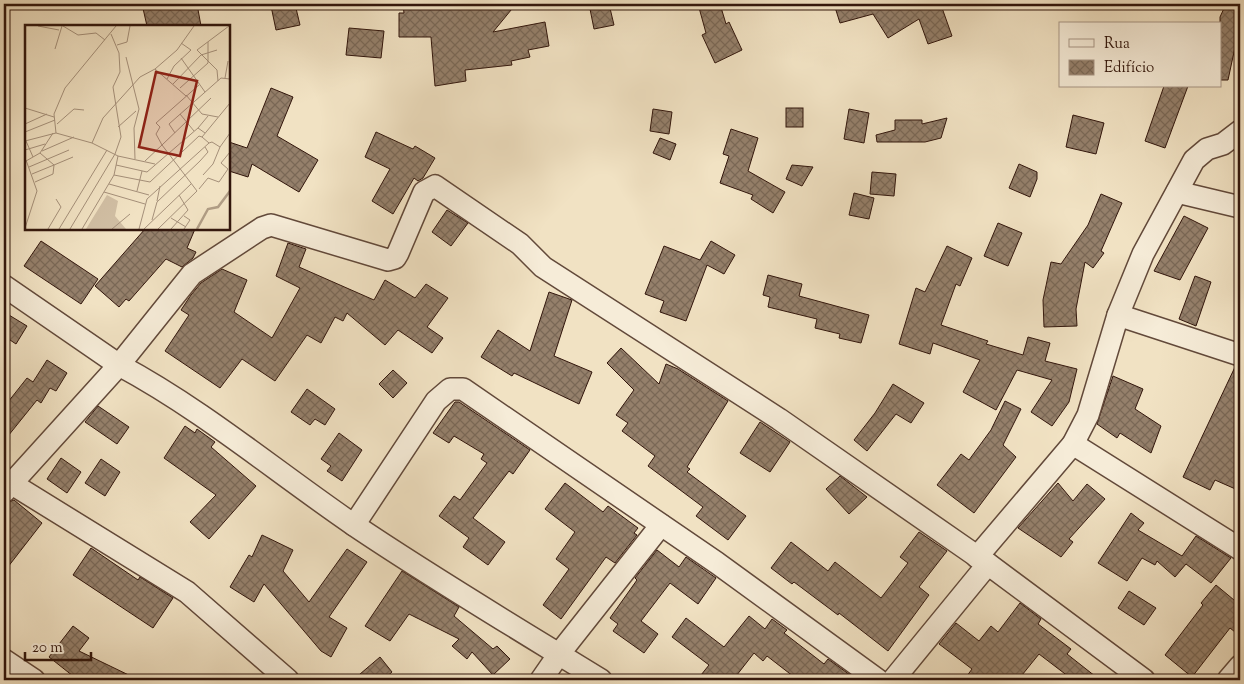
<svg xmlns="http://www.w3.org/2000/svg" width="1244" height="684" font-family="'Sorts Mill Goudy',serif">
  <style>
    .building { fill: url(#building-cross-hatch); stroke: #32160c }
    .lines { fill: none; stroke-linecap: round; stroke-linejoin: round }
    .street-casing { stroke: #62493a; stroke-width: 24 }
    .street { stroke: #f6ecd8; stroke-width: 21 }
    .inset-river { fill: none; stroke: #b09d85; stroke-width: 2.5 }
    .inset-road { fill: none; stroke: #a5907a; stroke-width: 1 }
    .view { fill: #8f2418; fill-opacity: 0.15; stroke: #8f2418; stroke-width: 2.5 }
    .inset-edge { fill: none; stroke: #32160c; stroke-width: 2.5 }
  </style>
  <defs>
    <pattern id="building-cross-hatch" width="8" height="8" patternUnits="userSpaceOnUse" patternTransform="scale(1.25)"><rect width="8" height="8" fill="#95806b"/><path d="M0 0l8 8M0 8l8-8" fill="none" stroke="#7a6856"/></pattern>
  </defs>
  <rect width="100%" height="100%" fill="#f1e2c3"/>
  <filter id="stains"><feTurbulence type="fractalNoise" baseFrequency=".004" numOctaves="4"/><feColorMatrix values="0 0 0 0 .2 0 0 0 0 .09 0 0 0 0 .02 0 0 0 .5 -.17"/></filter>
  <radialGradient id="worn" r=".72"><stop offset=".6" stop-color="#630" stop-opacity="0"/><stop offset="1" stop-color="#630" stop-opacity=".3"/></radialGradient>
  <g class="building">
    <polygon points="142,4 197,4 201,26 147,26"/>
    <polygon points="281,4 295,4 300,25 276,30 271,6"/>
    <polygon points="403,4 516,4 493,32 545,22 549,46 528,50 530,57 511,61 512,65 465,70 466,81 435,86 431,37 399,37 399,13 404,13"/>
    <polygon points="589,4 609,4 614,25 594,29"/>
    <polygon points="698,4 720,4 726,24 729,22 742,50 715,63 702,35 706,33"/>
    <polygon points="834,4 944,4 941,5 952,36 928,44 919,19 888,38 873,14 840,23"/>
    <polygon points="1226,4 1240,4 1240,24 1228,80 1220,80 1220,17"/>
    <polygon points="349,28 384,31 381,58 346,55"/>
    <polygon points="1164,86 1188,86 1165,148 1145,141"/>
    <polygon points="271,88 293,97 277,136 318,160 299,192 252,164 248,177 229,171 229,142 247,148"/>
    <rect x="786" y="108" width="17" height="19"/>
    <polygon points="653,109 672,112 669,134 650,131"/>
    <polygon points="849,109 869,113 864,143 844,139"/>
    <polygon points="1073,115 1104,123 1096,154 1066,147"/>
    <polygon points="947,118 941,138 925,142 877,142 876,135 895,130 895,120 922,120 922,124"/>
    <polygon points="731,129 758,138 748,171 785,192 773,213 751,199 753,195 720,183 729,156 723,154"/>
    <polygon points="376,132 413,149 415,146 435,158 423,178 418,181 414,178 393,214 372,201 390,169 365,157"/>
    <polygon points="660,138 676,144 670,160 653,153"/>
    <polygon points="1019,164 1037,172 1037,179 1030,197 1009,188"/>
    <polygon points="792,165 813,167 802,186 786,179"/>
    <polygon points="872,172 896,174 894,196 870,194"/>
    <polygon points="854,193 874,198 869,219 849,215"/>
    <polygon points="1101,194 1122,203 1101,251 1104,253 1093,268 1085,262 1076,309 1077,326 1044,327 1043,300 1051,262 1061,264 1088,225"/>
    <polygon points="447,210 468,223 451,246 432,232"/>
    <polygon points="1184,216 1208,228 1180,280 1154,271"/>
    <polygon points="998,223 1022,233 1008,266 984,256"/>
    <polygon points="145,229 195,229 187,248 196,252 193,258 182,267 166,259 129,301 126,299 119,307 95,286"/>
    <polygon points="41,241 98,279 81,304 24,266"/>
    <polygon points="711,241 735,255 724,274 707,265 686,321 660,312 664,301 645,294 664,246 700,260"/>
    <polygon points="288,243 306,249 299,267 374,300 385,280 415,298 426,284 448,298 427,327 443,338 432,353 398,330 385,345 347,313 343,321 335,317 321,343 307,335 275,381 242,359 220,388 165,351 189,315 181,310 191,295 201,283 222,269 247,280 234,312 272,338 300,288 276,276"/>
    <polygon points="947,246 972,258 960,286 956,284 941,325 988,341 986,344 1023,355 1028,337 1050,343 1045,361 1077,369 1069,402 1052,426 1031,412 1052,380 1017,370 996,410 963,392 980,360 933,343 930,354 899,344 916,288 925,292"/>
    <polygon points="768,275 802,284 799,296 869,315 861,343 839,338 840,334 815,328 817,319 768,307 770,297 763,295"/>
    <polygon points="1195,276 1211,282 1196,326 1179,319"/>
    <polygon points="549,292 572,300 554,356 592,372 579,404 514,373 512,376 481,357 498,330 530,351"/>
    <polygon points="4,312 27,326 16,344 4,336"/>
    <polygon points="621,348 659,384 666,364 678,369 728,401 687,467 690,469 687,472 746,516 728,540 696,516 703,507 648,466 655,456 622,431 628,423 616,415 634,390 607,363"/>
    <polygon points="47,360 67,373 56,391 50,388 41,403 37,400 4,441 4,407 27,378 33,382"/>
    <polygon points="1235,367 1240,367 1240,491 1215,480 1210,490 1183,477"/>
    <polygon points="393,370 407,383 393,398 379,384"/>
    <polygon points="1113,376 1143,389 1135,409 1161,426 1151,453 1120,433 1117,438 1097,424"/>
    <polygon points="893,384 924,403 911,423 896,414 867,451 854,440 875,413"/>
    <polygon points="307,389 335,409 325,425 315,419 310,425 291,412"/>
    <polygon points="1005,401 1021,409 1003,445 1016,457 974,513 937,485 961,454 969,460 991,430"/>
    <polygon points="455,402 459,402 530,450 513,474 509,471 473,518 505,542 488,565 463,547 469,538 439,516 454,496 460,500 487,463 481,459 484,454 454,436 449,443 433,433"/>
    <polygon points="98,406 129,427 117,444 85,422"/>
    <polygon points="760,422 790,442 770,472 740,453"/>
    <polygon points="185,426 195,433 197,429 215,442 211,447 256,486 209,539 190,522 216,495 164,458"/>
    <polygon points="339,433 362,450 342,481 327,471 331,466 321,459"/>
    <polygon points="61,458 81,472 67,493 47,479"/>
    <polygon points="101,459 120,472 105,496 85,483"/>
    <polygon points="840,476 867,497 849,514 826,489"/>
    <polygon points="565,483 603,512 608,506 638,528 634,533 637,535 615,563 606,557 561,619 543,605 569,569 556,559 575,532 545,509"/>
    <polygon points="1058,483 1073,501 1087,484 1105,499 1069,539 1073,542 1061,557 1018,528"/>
    <polygon points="14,500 42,523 4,572 4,504"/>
    <polygon points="1131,513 1144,523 1138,530 1182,556 1196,536 1231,558 1211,583 1186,564 1175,577 1157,561 1155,565 1142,558 1127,581 1098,563"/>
    <polygon points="919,532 947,551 919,587 929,595 888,651 839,613 838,615 794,582 792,584 771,568 791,542 828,571 835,562 881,598 908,563 900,557"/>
    <polygon points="262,535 293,550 283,571 309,602 347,549 367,562 329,617 347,628 331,657 321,651 264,584 254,602 230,587 249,555 252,557"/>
    <polygon points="91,548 138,580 140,577 173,598 153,628 73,575"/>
    <polygon points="657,550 679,567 686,557 716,578 698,604 670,583 641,621 658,634 644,653 613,631 618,624 610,618 637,580 635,578"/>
    <polygon points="402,571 459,607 454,616 493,649 497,646 510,659 493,675 472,652 467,659 452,646 459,639 409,614 390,641 365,626"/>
    <polygon points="1216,585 1240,605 1240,636 1230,628 1192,677 1165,655 1203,605 1201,603"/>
    <polygon points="1129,591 1156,608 1144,625 1118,608"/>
    <polygon points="1020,603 1041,619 1038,624 1071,649 1067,654 1100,680 1073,680 1039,654 1018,680 964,680 972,669 939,644 956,623 979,641 991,626 998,632"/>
    <polygon points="749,616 765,629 772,619 787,630 784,633 824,664 828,659 857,680 798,680 767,656 763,661 754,653 733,680 697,680 709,665 672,637 686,618 724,647"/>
    <polygon points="73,626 89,638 79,651 139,680 78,680 49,657"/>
    <polygon points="380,657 392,672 383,680 353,680"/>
  </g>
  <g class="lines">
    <g class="street-casing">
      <g id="street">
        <polyline points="1177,192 1240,207"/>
        <polyline points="4,286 119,365 192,274 262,228 271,225 388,260 395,258 398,253 424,192 435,186 520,244 543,267 779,419 988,564 1144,680"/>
        <polyline points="1118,315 1240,355"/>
        <polyline points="1073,444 1240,549"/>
        <polyline points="4,479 187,592 288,680"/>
        <path d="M4 492 119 365C203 410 275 471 354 525 434 579 518 629 601 680"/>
        <polyline points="354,525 436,401 450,389 463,389 717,563 878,680"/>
        <polyline points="977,557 1073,444 1088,415 1118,315 1143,254 1194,160 1207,149 1223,144 1240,131"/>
        <polyline points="4,660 34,680"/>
        <polyline points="541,680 559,654 661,525"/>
        <polyline points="893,680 988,564"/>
        <polyline points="1228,680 1240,666"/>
      </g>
    </g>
    <use href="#street" class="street"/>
  </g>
  <g transform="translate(25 25)">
    <rect width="205" height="205" fill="#f1e2c3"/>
    <path d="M82 170 93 176 90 191 101 204H61Z" fill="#d1bfa4"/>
    <path class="inset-river" d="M172 204 183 184 193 182 205 166"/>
    <path class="inset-road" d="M13 1 34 5M38 1 53 10 71 8 80 15M92 20 102 17 105 1M30 24 37 1M101 32 114 84 109 103 110 134M156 33 180 67M130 44 161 71M200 53 203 36M142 54 149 41 166 25 156 18M193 56 192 45 172 25 204 1M148 59 176 30 192 25M155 63 183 38V17M161 70 177 89 193 92M0 83 29 92M155 89 169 106M0 99 22 89M32 99 49 84 59 85M93 102 111 86M173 103 183 91M0 107 30 95M31 108 29 89 40 63 91 1M150 108 144 99 196 53 205 54M0 116 31 108 67 118 93 131 130 139M1 116 8 132M67 118 78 93 115 52 130 44 152 25 169 1M184 118 187 117 195 122 205 108M0 125 20 119M17 126 49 112M1 136 15 128 28 108M120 136 137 120 131 109 135 102 131 98 174 60M91 140 122 147 173 103 180 108M4 142 44 125M7 149 29 140 15 128M89 150 125 157 174 111 177 112 205 78M178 150 188 139 195 122M10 157 28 149 29 140 48 132M84 159 124 170M174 164 183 153 194 157 203 144 196 138 205 127M112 166 117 146M79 167 120 179M132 176 135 161M146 193 161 202M127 195 132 177 175 136 183 127 180 122M0 203 12 166 1 135M23 204 36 182 31 174M34 204 82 125M45 204 90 129 96 112 88 62 95 47 94 28 86 9M57 204 89 150 93 131M87 204 105 189M114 204 122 174 184 118 177 112M119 204 166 159M133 204 172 166 137 120 186 73M146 204 163 185 154 170M159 204 165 195 159 191"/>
    <path class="view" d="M131 47 172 56 155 131 114 122Z"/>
    <rect width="205" height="205" class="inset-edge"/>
  </g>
  <rect width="1244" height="684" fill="none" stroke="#f1e2c3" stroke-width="20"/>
  <rect x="5" y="5" width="1234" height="674" fill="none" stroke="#32160c" stroke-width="2.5"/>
  <rect x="10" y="10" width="1224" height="664" fill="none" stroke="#32160c"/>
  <rect x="1059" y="22" width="162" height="65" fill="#f6ecd8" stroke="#a89686"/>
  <rect x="1069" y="39" width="25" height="8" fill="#f6ecd8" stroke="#a89686"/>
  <text x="1104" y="48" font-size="15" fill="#32160c">Rua</text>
  <rect x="1069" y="60" width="25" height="15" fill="url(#building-cross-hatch)" stroke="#a89686"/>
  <text x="1104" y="72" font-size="15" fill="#32160c">Edifício</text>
  <path d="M25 652v8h66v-8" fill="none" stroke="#32160c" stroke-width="2.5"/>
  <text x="32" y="652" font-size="15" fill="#32160c" stroke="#f6ecd8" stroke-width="4" paint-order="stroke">20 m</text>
  <rect width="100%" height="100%" filter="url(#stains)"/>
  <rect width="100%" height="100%" fill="url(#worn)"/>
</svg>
